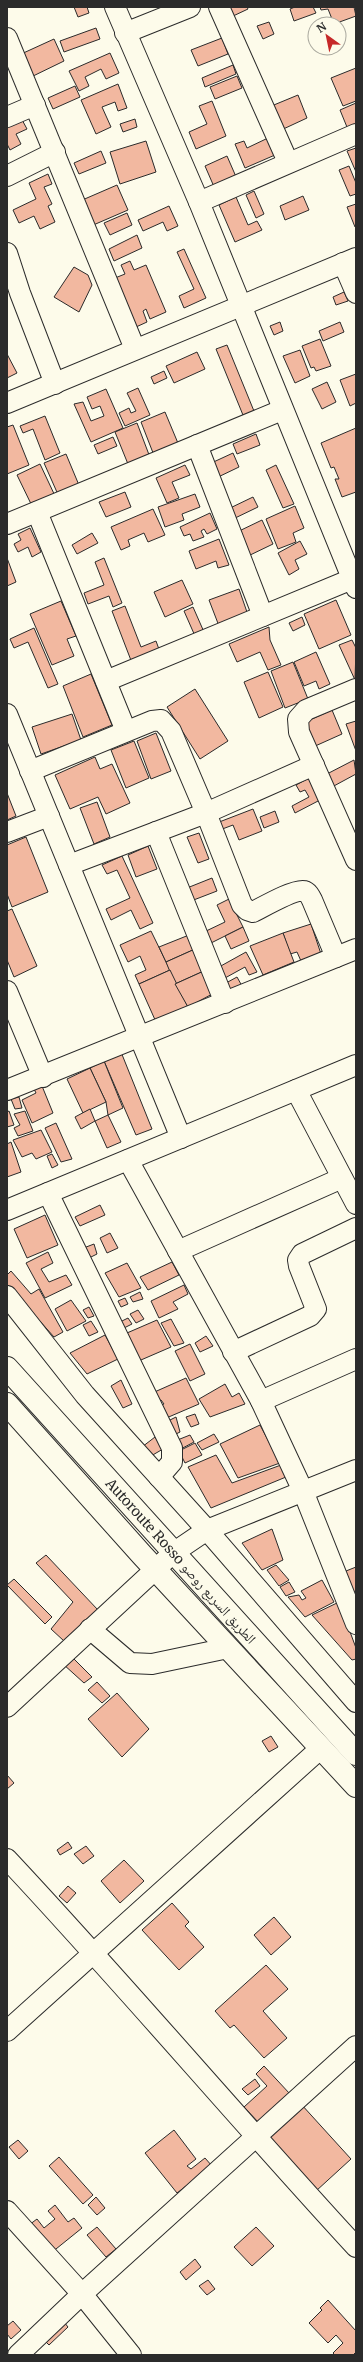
<svg xmlns="http://www.w3.org/2000/svg" width="363" height="2362" font-family="Merriweather,'Noto Naskh Arabic',serif">
  <style>
    .building { fill: #f2b8a0; stroke: #2b2b2b }
    .lines { fill: none; stroke-linecap: round; stroke-linejoin: round }
    .minor-casing { stroke: #2b2b2b; stroke-width: 22 }
    .highway-casing { stroke: #2b2b2b; stroke-width: 24 }
    .minor { stroke: #fdfbea; stroke-width: 20 }
    .highway { stroke: #fdfbea; stroke-width: 22 }
    .labels { text-anchor: middle; dominant-baseline: central; stroke-width: 3; stroke-linejoin: round; paint-order: stroke }
    .street-label { font-size: 14px; fill: #2b2b2b; stroke: #fdfbea }
  </style>
  <rect width="100%" height="100%" fill="#fdfbea"/>
  <g class="building">
    <polygon points="74,7 87,7 89,13 78,17"/>
    <polygon points="232,7 247,7 248,9 231,17 228,9"/>
    <polygon points="295,7 313,7 316,13 294,21 290,9"/>
    <polygon points="320,7 354,7 356,16 334,24 328,9 321,10"/>
    <polygon points="269,22 274,34 263,39 257,26"/>
    <polygon points="96,28 100,39 64,52 60,41"/>
    <polygon points="222,38 228,54 198,66 191,50"/>
    <polygon points="54,39 64,61 29,78 19,55"/>
    <polygon points="110,53 119,73 106,79 101,69 85,77 89,86 79,91 69,71"/>
    <polygon points="233,65 236,74 205,87 202,78"/>
    <polygon points="356,68 356,101 343,106 331,78"/>
    <polygon points="237,76 242,88 215,99 210,87"/>
    <polygon points="118,84 127,108 118,111 115,102 102,107 111,127 96,134 81,100"/>
    <polygon points="75,86 80,97 53,109 48,98"/>
    <polygon points="298,95 307,118 279,131 269,107"/>
    <polygon points="212,101 226,136 196,149 189,132 207,124 199,106"/>
    <polygon points="356,103 356,130 349,132 340,110"/>
    <polygon points="20,116 27,129 16,134 21,144 10,150 7,144 7,123"/>
    <polygon points="135,119 137,127 123,132 120,124"/>
    <polygon points="268,138 275,155 245,168 235,144 244,141 247,148"/>
    <polygon points="146,141 156,172 120,184 110,152"/>
    <polygon points="356,148 356,172 347,151"/>
    <polygon points="101,151 106,163 79,174 74,163"/>
    <polygon points="227,156 237,179 215,189 205,166"/>
    <polygon points="349,166 356,183 356,194 350,196 339,170"/>
    <polygon points="48,174 52,184 44,187 52,204 48,206 55,222 40,229 34,216 19,223 13,210 36,199 29,183"/>
    <polygon points="117,185 128,210 91,226 80,201"/>
    <polygon points="254,191 264,214 256,218 246,195"/>
    <polygon points="303,196 309,210 285,220 280,206"/>
    <polygon points="236,197 248,225 257,221 262,230 235,242 219,205"/>
    <polygon points="356,204 356,226 355,227 347,207"/>
    <polygon points="169,206 178,226 167,231 163,222 143,231 138,220"/>
    <polygon points="127,213 132,225 110,235 104,223"/>
    <polygon points="137,235 142,248 114,261 109,249"/>
    <polygon points="184,249 206,298 184,308 179,296 194,289 177,252"/>
    <polygon points="130,261 134,270 146,265 166,312 150,319 146,309 143,311 147,322 136,327 115,278 125,274 121,265"/>
    <polygon points="74,267 88,275 92,285 79,312 54,297"/>
    <polygon points="344,292 348,301 336,305 333,297"/>
    <polygon points="280,322 283,331 274,335 270,326"/>
    <polygon points="340,322 344,332 323,341 319,331"/>
    <polygon points="320,339 331,366 316,371 314,367 311,368 302,346"/>
    <polygon points="227,345 256,416 245,420 216,349"/>
    <polygon points="300,350 310,376 295,383 283,356"/>
    <polygon points="197,352 205,369 174,383 166,366"/>
    <polygon points="7,354 17,373 7,378"/>
    <polygon points="164,371 167,378 154,384 151,377"/>
    <polygon points="356,374 356,403 350,406 340,380"/>
    <polygon points="327,382 336,402 322,409 312,389"/>
    <polygon points="138,388 150,415 125,426 119,413 129,408 131,413 136,411 127,393"/>
    <polygon points="106,389 123,428 91,442 74,404 83,402 91,421 104,416 100,406 92,409 87,397"/>
    <polygon points="165,412 180,448 155,458 141,422"/>
    <polygon points="45,416 60,453 45,460 33,429 23,433 20,426"/>
    <polygon points="137,423 151,460 130,469 115,432"/>
    <polygon points="13,425 29,465 7,474 7,427"/>
    <polygon points="356,428 356,492 342,497 335,479 339,479 334,467 331,468 321,443"/>
    <polygon points="256,434 260,445 237,454 233,444"/>
    <polygon points="113,437 117,446 98,454 94,445"/>
    <polygon points="233,453 239,467 214,479 207,465"/>
    <polygon points="66,454 81,490 60,499 44,463"/>
    <polygon points="40,464 56,498 33,508 17,475"/>
    <polygon points="185,465 190,475 172,482 179,498 167,503 156,478"/>
    <polygon points="276,465 294,504 283,508 266,470"/>
    <polygon points="125,492 131,507 106,517 99,502"/>
    <polygon points="195,494 200,507 182,514 184,520 165,527 158,507"/>
    <polygon points="253,497 258,507 231,520 226,510"/>
    <polygon points="295,506 304,528 293,533 296,542 278,549 266,519"/>
    <polygon points="153,509 165,535 148,542 144,533 128,540 130,546 121,550 111,527"/>
    <polygon points="210,513 217,529 207,534 204,529 201,531 204,537 193,541 190,534 184,536 180,527"/>
    <polygon points="262,520 273,544 246,557 235,533"/>
    <polygon points="30,528 41,552 32,557 28,547 18,552 14,544 21,540 18,534"/>
    <polygon points="92,533 98,543 77,554 72,545"/>
    <polygon points="219,539 229,565 218,568 216,561 196,569 189,551"/>
    <polygon points="300,541 307,554 295,560 299,569 289,575 278,553"/>
    <polygon points="7,558 16,582 7,586"/>
    <polygon points="104,558 122,603 113,607 109,596 88,604 84,593 104,585 95,562"/>
    <polygon points="182,580 193,604 165,617 154,592"/>
    <polygon points="239,589 248,615 219,626 209,600"/>
    <polygon points="336,600 351,635 319,649 304,614"/>
    <polygon points="61,601 76,636 67,639 74,656 52,665 30,614"/>
    <polygon points="125,606 141,647 156,641 160,652 132,663 112,611"/>
    <polygon points="193,607 204,632 195,636 184,611"/>
    <polygon points="302,617 305,625 293,631 289,623"/>
    <polygon points="269,627 270,640 281,665 268,670 260,652 237,662 229,644"/>
    <polygon points="34,628 58,684 48,688 28,642 14,648 10,639"/>
    <polygon points="352,640 356,648 355,680 339,645"/>
    <polygon points="316,652 330,684 319,689 316,681 304,686 294,662"/>
    <polygon points="293,662 308,699 285,708 271,671"/>
    <polygon points="268,672 283,707 259,718 244,682"/>
    <polygon points="91,674 112,725 83,737 63,686"/>
    <polygon points="195,689 228,741 200,759 167,707"/>
    <polygon points="332,710 342,734 313,747 303,723"/>
    <polygon points="72,714 81,740 41,754 32,727"/>
    <polygon points="356,721 356,751 346,724"/>
    <polygon points="156,733 171,771 151,779 137,741"/>
    <polygon points="134,741 149,778 126,788 111,750"/>
    <polygon points="95,757 100,769 112,764 130,803 106,814 98,797 70,809 55,775"/>
    <polygon points="354,760 356,774 332,787 325,775"/>
    <polygon points="309,778 320,800 295,813 292,806 309,797 305,790 300,792 296,785"/>
    <polygon points="7,793 16,816 7,820"/>
    <polygon points="97,802 110,837 94,844 80,808"/>
    <polygon points="253,809 262,831 239,840 233,825 217,831 214,824"/>
    <polygon points="275,811 279,822 264,828 260,817"/>
    <polygon points="199,833 209,859 198,863 187,837"/>
    <polygon points="26,837 48,892 12,907 7,894 7,845"/>
    <polygon points="148,846 157,869 136,877 128,855"/>
    <polygon points="122,856 153,923 140,929 131,910 111,920 106,909 130,898 117,870 107,874 102,865"/>
    <polygon points="212,878 217,891 191,901 187,888"/>
    <polygon points="229,899 243,927 209,944 204,932 225,922 217,905"/>
    <polygon points="12,909 37,966 14,977 7,960 7,911"/>
    <polygon points="311,924 321,954 301,961 297,952 290,954 283,933"/>
    <polygon points="243,927 249,941 231,949 225,936"/>
    <polygon points="151,931 170,970 139,984 135,975 146,970 140,956 128,962 120,945"/>
    <polygon points="283,933 294,962 263,975 250,946"/>
    <polygon points="189,935 195,949 166,962 159,947"/>
    <polygon points="195,949 206,970 175,984 166,962"/>
    <polygon points="246,952 257,972 249,975 245,967 225,978 219,967"/>
    <polygon points="170,970 188,1007 156,1022 139,984"/>
    <polygon points="206,970 216,992 188,1007 175,984"/>
    <polygon points="237,977 242,986 230,992 226,983"/>
    <polygon points="121,1052 152,1129 136,1135 104,1061"/>
    <polygon points="104,1061 123,1108 108,1115 106,1102 90,1068"/>
    <polygon points="90,1068 106,1102 83,1113 67,1079"/>
    <polygon points="42,1086 53,1113 32,1123 22,1100 36,1093 34,1089"/>
    <polygon points="19,1097 22,1108 15,1109 11,1099"/>
    <polygon points="90,1109 95,1121 81,1129 75,1117"/>
    <polygon points="9,1111 14,1125 7,1127 7,1112"/>
    <polygon points="25,1111 33,1131 18,1136 14,1128 20,1125 14,1114"/>
    <polygon points="108,1115 121,1142 107,1148 95,1121"/>
    <polygon points="56,1123 72,1159 61,1162 45,1128"/>
    <polygon points="41,1130 52,1152 36,1159 32,1153 22,1157 13,1140"/>
    <polygon points="11,1142 21,1172 7,1177 7,1144"/>
    <polygon points="52,1154 58,1165 52,1168 47,1156"/>
    <polygon points="100,1205 105,1215 80,1226 75,1217"/>
    <polygon points="45,1215 58,1245 27,1258 14,1229"/>
    <polygon points="110,1233 118,1248 107,1253 100,1238"/>
    <polygon points="94,1244 97,1254 85,1260 81,1249"/>
    <polygon points="48,1252 53,1263 41,1269 49,1282 66,1275 72,1285 45,1298 26,1263"/>
    <polygon points="172,1262 179,1275 148,1290 140,1277"/>
    <polygon points="127,1263 141,1288 119,1297 105,1273"/>
    <polygon points="11,1271 31,1294 39,1289 63,1332 54,1337 7,1284 7,1275"/>
    <polygon points="184,1285 188,1294 173,1302 178,1309 159,1318 151,1301"/>
    <polygon points="140,1292 143,1299 133,1302 130,1297"/>
    <polygon points="125,1298 128,1304 121,1307 118,1301"/>
    <polygon points="71,1300 86,1321 67,1331 55,1309"/>
    <polygon points="89,1307 94,1316 88,1318 83,1310"/>
    <polygon points="138,1310 144,1319 136,1323 130,1314"/>
    <polygon points="128,1318 132,1324 122,1329 118,1323"/>
    <polygon points="171,1319 184,1343 174,1346 161,1323"/>
    <polygon points="157,1320 171,1347 134,1363 120,1336"/>
    <polygon points="91,1321 98,1332 89,1336 83,1325"/>
    <polygon points="105,1335 118,1359 87,1374 70,1353"/>
    <polygon points="206,1336 213,1346 200,1352 195,1343"/>
    <polygon points="190,1344 205,1374 190,1381 175,1351"/>
    <polygon points="186,1378 199,1404 164,1419 156,1407 164,1404 161,1400 154,1403 150,1394"/>
    <polygon points="121,1380 132,1404 123,1408 111,1386"/>
    <polygon points="225,1384 232,1397 239,1393 245,1404 210,1417 199,1399"/>
    <polygon points="195,1414 199,1424 191,1427 186,1417"/>
    <polygon points="176,1417 180,1432 172,1436 166,1422"/>
    <polygon points="260,1425 280,1463 238,1478 220,1444"/>
    <polygon points="214,1434 219,1442 202,1450 197,1443"/>
    <polygon points="190,1435 194,1442 179,1450 175,1441"/>
    <polygon points="155,1437 163,1449 151,1456 142,1447"/>
    <polygon points="195,1443 202,1455 185,1463 179,1451"/>
    <polygon points="216,1455 232,1483 281,1465 286,1477 211,1508 188,1467"/>
    <polygon points="272,1529 283,1560 262,1570 242,1543"/>
    <polygon points="46,1555 98,1610 64,1641 51,1629 73,1602 36,1563"/>
    <polygon points="276,1565 289,1580 279,1586 267,1570"/>
    <polygon points="356,1567 356,1600 341,1573"/>
    <polygon points="14,1579 52,1617 45,1624 7,1585"/>
    <polygon points="322,1580 334,1602 305,1617 288,1597 299,1595 302,1600 306,1598 301,1591"/>
    <polygon points="289,1582 295,1592 286,1596 280,1587"/>
    <polygon points="339,1602 356,1648 356,1659 352,1660 312,1615"/>
    <polygon points="72,1657 92,1677 84,1683 63,1664"/>
    <polygon points="97,1682 110,1696 102,1703 88,1690"/>
    <polygon points="117,1693 149,1729 122,1757 88,1719"/>
    <polygon points="271,1736 278,1747 269,1752 262,1741"/>
    <polygon points="7,1775 14,1783 7,1789"/>
    <polygon points="68,1842 72,1848 60,1855 57,1850"/>
    <polygon points="86,1846 94,1856 83,1864 74,1854"/>
    <polygon points="124,1860 144,1881 120,1903 101,1881"/>
    <polygon points="68,1886 76,1893 67,1903 59,1896"/>
    <polygon points="172,1903 189,1922 185,1926 204,1947 179,1970 142,1930"/>
    <polygon points="274,1917 291,1937 271,1955 254,1935"/>
    <polygon points="266,1965 288,1989 263,2011 287,2038 264,2058 234,2025 230,2028 215,2011"/>
    <polygon points="264,2066 290,2094 259,2123 244,2107 267,2086 256,2074"/>
    <polygon points="255,2079 260,2086 248,2095 242,2089"/>
    <polygon points="301,2104 351,2159 316,2191 266,2135"/>
    <polygon points="174,2130 196,2159 187,2166 191,2169 205,2158 212,2166 177,2193 145,2153"/>
    <polygon points="18,2140 28,2151 19,2159 9,2147"/>
    <polygon points="59,2157 93,2195 83,2204 49,2166"/>
    <polygon points="96,2197 105,2208 97,2215 88,2205"/>
    <polygon points="55,2205 68,2222 74,2218 82,2228 51,2253 29,2225 37,2219 44,2228 55,2219 48,2211"/>
    <polygon points="97,2227 116,2249 106,2257 87,2235"/>
    <polygon points="256,2227 274,2246 252,2266 234,2247"/>
    <polygon points="195,2259 201,2267 186,2280 180,2272"/>
    <polygon points="208,2280 215,2289 207,2295 199,2286"/>
    <polygon points="328,2300 356,2331 356,2352 353,2355 335,2355 333,2353 343,2343 336,2335 328,2343 309,2323 322,2310 320,2308"/>
    <polygon points="13,2321 21,2330 11,2339 7,2334 7,2326"/>
    <polygon points="64,2322 68,2327 49,2345 44,2340"/>
  </g>
  <g class="lines">
    <g class="minor-casing">
      <g id="minor">
        <polyline points="115,7 199,202 356,588"/>
        <polyline points="219,7 288,162"/>
        <polyline points="125,33 190,7"/>
        <polyline points="7,38 135,349"/>
        <polyline points="7,117 35,105"/>
        <polyline points="7,176 55,152"/>
        <polyline points="199,202 356,134"/>
        <polyline points="7,253 20,293 55,384"/>
        <polyline points="343,263 356,293"/>
        <polyline points="7,403 356,258"/>
        <polyline points="197,445 263,616"/>
        <polyline points="37,512 126,731"/>
        <polyline points="7,524 282,410"/>
        <polyline points="106,681 352,579"/>
        <polyline points="356,689 306,710 298,719 299,732 356,860"/>
        <polyline points="7,714 181,1138"/>
        <path d="M30 771 152 721 161 720 171 731 206 813 242 905 247 910 253 912C263 907 294 889 304 891 308 892 310 896 312 900L336 957"/>
        <polyline points="7,832 49,816"/>
        <polyline points="156,832 225,1003"/>
        <polyline points="69,865 206,813 314,765"/>
        <polyline points="7,991 43,1077"/>
        <polyline points="7,1090 356,949"/>
        <polyline points="296,1090 356,1204"/>
        <polyline points="128,1160 261,1401 303,1491 356,1624"/>
        <polyline points="48,1193 172,1448 172,1462 159,1477"/>
        <polyline points="7,1210 356,1065"/>
        <polyline points="178,1251 342,1178"/>
        <polyline points="7,1296 85,1395 207,1530 356,1702"/>
        <polyline points="233,1352 310,1316 316,1309 299,1266 298,1260 302,1254 356,1228"/>
        <polyline points="261,1401 356,1359"/>
        <polyline points="90,1629 130,1663 152,1664 228,1648"/>
        <polyline points="7,1707 173,1553 207,1530 356,1470"/>
        <path d="M7 1859C126 1986 238 2119 356 2247"/>
        <polyline points="7,2031 321,1748"/>
        <polyline points="7,2211 82,2294 131,2355"/>
        <polyline points="18,2355 82,2294 356,2046"/>
      </g>
    </g>
    <g class="highway-casing">
      <g id="highway">
        <polyline points="7,1368 356,1754"/>
        <polyline points="7,1404 142,1555 356,1786"/>
      </g>
    </g>
    <use href="#minor" class="minor"/>
    <use href="#highway" class="highway"/>
  </g>
  <g class="labels">
    <g class="street-label">
      <text transform="translate(181 1561) rotate(48)">Autoroute Rosso الطريق السريع روصو</text>
    </g>
  </g>
  <rect width="363" height="2362" fill="none" stroke="#2b2b2b" stroke-width="16"/>
  <g transform="translate(327 36) rotate(327)"><circle r="19" fill="#fdfbea" stroke="#a9a89e"/>
  <path d="M0-3L7 15L0 10L-7 15Z" fill="#c62828"/>
  <text y="-6" font-size="11" font-weight="bold" text-anchor="middle" fill="#2b2b2b">N</text>
  </g>
</svg>
